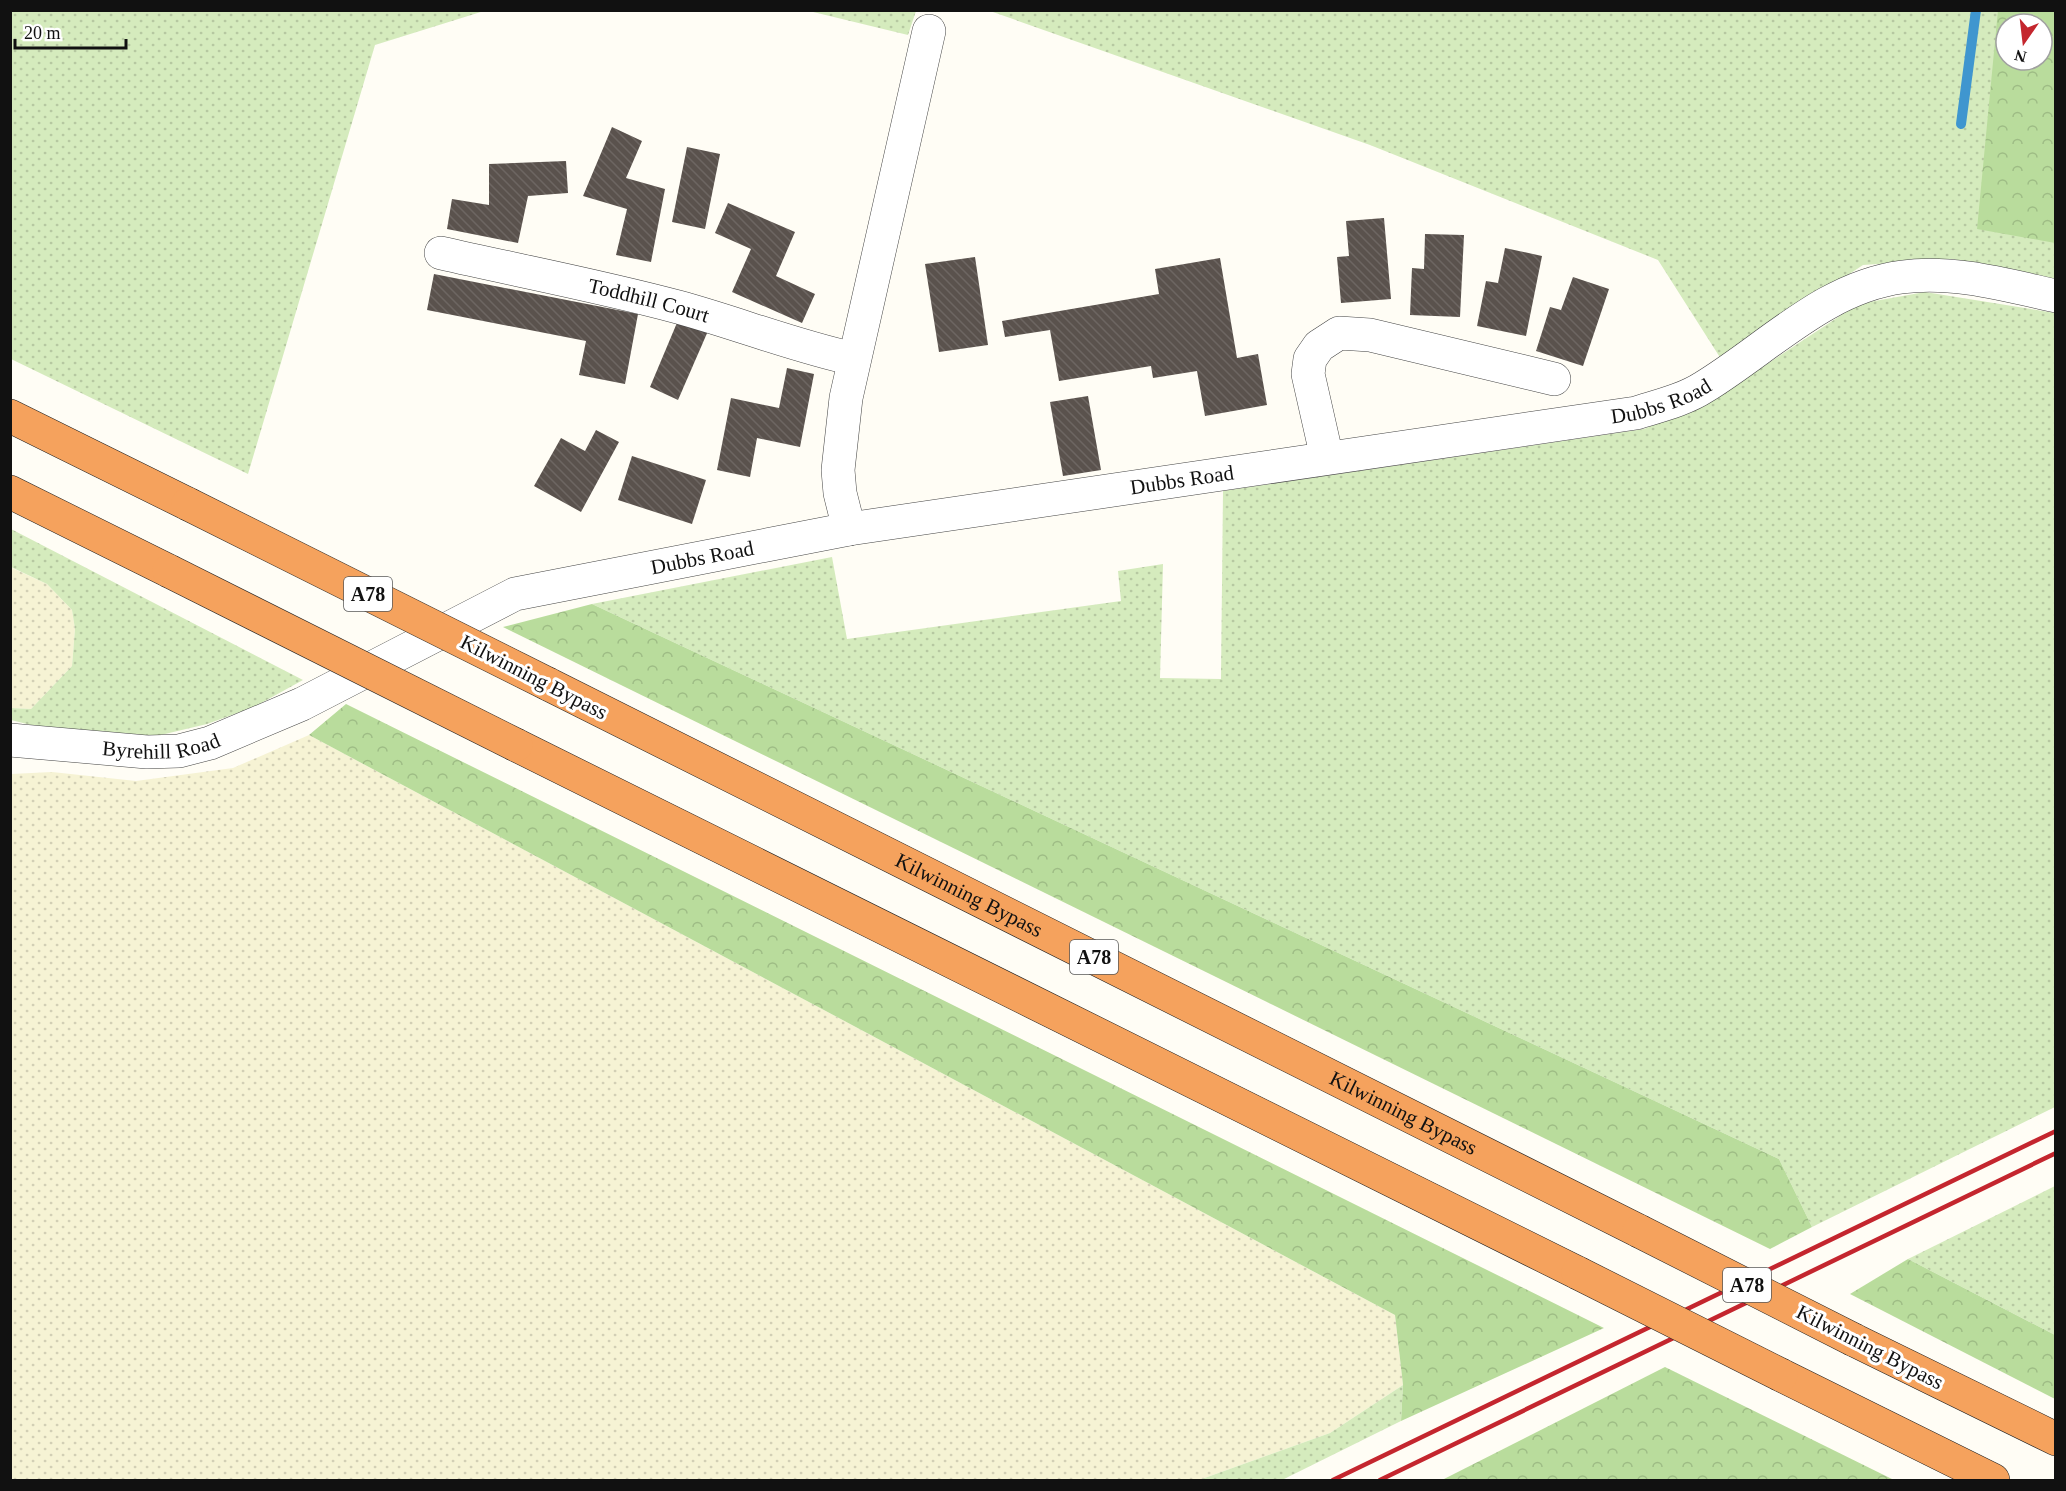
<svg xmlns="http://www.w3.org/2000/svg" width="2066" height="1491" font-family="Georgia,serif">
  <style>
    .farmland { fill: url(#farmland-dots) }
    .grass { fill: url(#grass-dots); fill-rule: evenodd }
    .forest { fill: url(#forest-crowns); fill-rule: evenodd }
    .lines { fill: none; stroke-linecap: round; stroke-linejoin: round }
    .stream { stroke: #3f96cf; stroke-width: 10 }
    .building { fill: url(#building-back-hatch) }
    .minor-casing { stroke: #444; stroke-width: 34 }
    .highway-casing { stroke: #222; stroke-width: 34 }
    .minor { stroke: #fff; stroke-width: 33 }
    .highway { stroke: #f5a25d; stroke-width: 33 }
    .rail { stroke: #c4262e; stroke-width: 4.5 }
    .highway-bridge-casing { stroke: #222; stroke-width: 34; stroke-linecap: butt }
    .highway-bridge { stroke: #f5a25d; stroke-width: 33 }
    .labels { text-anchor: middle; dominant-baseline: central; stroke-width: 6; stroke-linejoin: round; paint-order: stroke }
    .shield { fill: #fff; stroke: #585858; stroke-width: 1.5 }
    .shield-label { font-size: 20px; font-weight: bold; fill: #111 }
    .street-label { font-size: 21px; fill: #111; stroke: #fff }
  </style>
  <defs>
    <pattern id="farmland-dots" width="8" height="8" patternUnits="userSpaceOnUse" patternTransform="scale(1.5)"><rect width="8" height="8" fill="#f6f3d4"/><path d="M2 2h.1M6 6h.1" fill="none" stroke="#d2cfb5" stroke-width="1.8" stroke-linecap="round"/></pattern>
    <pattern id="grass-dots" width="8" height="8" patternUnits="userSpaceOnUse" patternTransform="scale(1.5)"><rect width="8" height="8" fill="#d5ebbd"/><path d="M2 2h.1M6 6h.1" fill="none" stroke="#b6c8a1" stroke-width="1.8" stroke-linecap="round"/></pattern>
    <pattern id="forest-crowns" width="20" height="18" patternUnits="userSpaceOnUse" patternTransform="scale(1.5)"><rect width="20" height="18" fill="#b9dc9c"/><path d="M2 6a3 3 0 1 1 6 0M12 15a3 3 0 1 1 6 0" fill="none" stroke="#9ebc85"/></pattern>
    <pattern id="building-back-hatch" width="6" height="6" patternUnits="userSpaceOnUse" patternTransform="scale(1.5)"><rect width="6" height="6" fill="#5a524d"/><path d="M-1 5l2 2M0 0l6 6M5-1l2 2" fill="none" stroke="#6d6662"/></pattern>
  </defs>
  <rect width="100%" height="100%" fill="#fffdf5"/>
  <g class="farmland">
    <polygon points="10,567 47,584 72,610 75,629 72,666 31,709 11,708"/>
    <polygon points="309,735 1395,1315 1403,1385 1330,1433 1199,1480 11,1480 11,774 52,772 136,781 233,768"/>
  </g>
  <g class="grass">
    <polygon points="10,11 484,11 375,45 248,474 11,359"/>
    <polygon points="809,11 916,10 916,11 908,35"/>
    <path d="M990 11H2055V279L1953 259 1863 265 1721 359 1658 260 1370 145ZM2006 24H2042V60H2006Z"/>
    <polygon points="1925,292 2055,313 2055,1107 1812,1227 1779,1159 592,604 832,557 847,639 1121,601 1118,571 1163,564 1160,678 1221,679 1223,491 1644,429 1711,401 1858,304"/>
    <polygon points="11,529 303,680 254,707 207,724 144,739 55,731 11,720 11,708 31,709 72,666 75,629 72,610 47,584 11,567"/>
    <polygon points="2055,1186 2055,1335 1908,1259"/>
    <polygon points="1403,1385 1401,1421 1282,1480 1199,1480 1330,1433"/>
  </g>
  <g class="forest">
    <path d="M1998 10 2055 11V243L1977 229ZM2006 24H2042V60H2006Z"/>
    <polygon points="592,604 1779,1159 1812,1227 1770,1249 503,627"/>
    <polygon points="346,704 1604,1328 1401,1421 1403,1385 1395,1315 309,735"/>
    <polygon points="1908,1259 2055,1335 2055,1399 1850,1294"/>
    <polygon points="1665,1367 1894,1480 1442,1480"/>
  </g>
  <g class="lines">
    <polyline class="stream" points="1961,124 1976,10"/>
  </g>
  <g class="building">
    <polygon points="612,127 642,141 626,178 665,189 651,262 616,255 627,209 583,196"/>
    <polygon points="687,147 720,154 705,229 672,222"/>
    <polygon points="566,161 568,193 528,196 518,243 447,229 452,199 489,205 489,164"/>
    <polygon points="728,203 795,232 776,276 815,294 802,323 732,292 751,249 715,233"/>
    <polygon points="1384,218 1391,299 1341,303 1337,257 1349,256 1346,221"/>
    <polygon points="1425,234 1464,235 1460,317 1410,315 1412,268 1424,269"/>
    <polygon points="1505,248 1542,256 1526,336 1477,326 1486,281 1498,283"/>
    <polygon points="975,257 988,345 939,352 925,264"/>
    <polygon points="1220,258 1237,358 1258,354 1267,405 1205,416 1197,371 1153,378 1151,366 1059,381 1050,330 1005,337 1002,321 1159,294 1155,269"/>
    <polygon points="434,274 638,314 625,384 579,375 586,341 427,310"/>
    <polygon points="1573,277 1609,289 1583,366 1536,351 1550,307 1561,310"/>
    <polygon points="679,318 708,331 678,400 650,387"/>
    <polygon points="787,368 814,374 800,447 757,438 750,477 717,470 731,398 779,408"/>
    <polygon points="1088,396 1101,470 1063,476 1050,402"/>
    <polygon points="596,430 619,442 581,512 534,486 561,438 585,451"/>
    <polygon points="632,456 706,480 692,524 618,500"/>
  </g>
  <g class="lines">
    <g class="minor-casing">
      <g id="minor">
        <path id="s1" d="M441 253C520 271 600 286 678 307 737 323 794 346 854 359"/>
        <polyline points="1327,458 1308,374 1310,359 1319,346 1339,333 1370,335 1554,379"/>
        <polyline points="849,529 840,493 838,470 846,398 929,31"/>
        <path id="s2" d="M10 740 147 752 179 751 210 743 302 704 515 594 849 529 1636 413C1658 406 1684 400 1704 387 1768 348 1825 287 1902 277 1953 270 2006 285 2056 296"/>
      </g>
    </g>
    <g class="highway-casing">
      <g id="highway">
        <polyline points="10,416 188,504"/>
        <polyline points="10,492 169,571"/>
        <path id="s3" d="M548 684 1639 1231"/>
        <polyline points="516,745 1578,1273"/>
        <polyline points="1854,1340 2056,1439"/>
        <polyline points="1781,1375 1993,1480"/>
      </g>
    </g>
    <use href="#minor" class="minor"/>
    <use href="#highway" class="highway"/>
    <g class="rail">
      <polyline points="1333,1480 2056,1131"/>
      <polyline points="1380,1480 2056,1153"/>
    </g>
    <g class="highway-bridge-casing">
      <g id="highway-bridge">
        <polyline points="188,504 548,684"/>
        <polyline points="169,571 516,745"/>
        <polyline points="1639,1231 1854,1340"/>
        <polyline points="1578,1273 1781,1375"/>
      </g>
    </g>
    <use href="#highway-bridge" class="highway-bridge"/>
  </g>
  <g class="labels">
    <g class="shield">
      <rect x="344" y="577" width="48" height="34" rx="4.5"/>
      <rect x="1070" y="940" width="48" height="34" rx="4.5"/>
      <rect x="1723" y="1268" width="48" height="34" rx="4.5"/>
    </g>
    <g class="shield-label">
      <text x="368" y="594">A78</text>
      <text x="1094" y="957">A78</text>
      <text x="1747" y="1285">A78</text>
    </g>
    <g class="street-label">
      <text stroke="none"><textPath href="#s1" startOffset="213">Toddhill Court</textPath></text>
      <text stroke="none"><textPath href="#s2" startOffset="1704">Dubbs Road</textPath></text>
      <text stroke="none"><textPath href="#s2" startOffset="1218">Dubbs Road</textPath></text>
      <text stroke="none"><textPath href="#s2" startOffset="732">Dubbs Road</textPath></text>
      <text transform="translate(534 677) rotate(27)">Kilwinning Bypass</text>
      <text stroke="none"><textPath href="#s2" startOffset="152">Byrehill Road</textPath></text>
      <text stroke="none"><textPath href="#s3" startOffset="471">Kilwinning Bypass</textPath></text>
      <text stroke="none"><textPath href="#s3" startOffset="957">Kilwinning Bypass</textPath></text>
      <text transform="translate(1870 1347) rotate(27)">Kilwinning Bypass</text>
    </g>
  </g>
  <rect width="2066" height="1491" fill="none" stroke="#111111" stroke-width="24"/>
  <g transform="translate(2024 42) rotate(194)"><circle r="28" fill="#ffffff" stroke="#a0a0a0" stroke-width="1.5"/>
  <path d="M0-4.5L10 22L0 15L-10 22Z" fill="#c4262e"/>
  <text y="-9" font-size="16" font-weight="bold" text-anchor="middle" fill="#111111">N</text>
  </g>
  <path d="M15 39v9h111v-9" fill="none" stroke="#111111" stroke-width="3"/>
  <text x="24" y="39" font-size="18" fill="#111111" stroke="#ffffff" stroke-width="4.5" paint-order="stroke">20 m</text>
</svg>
